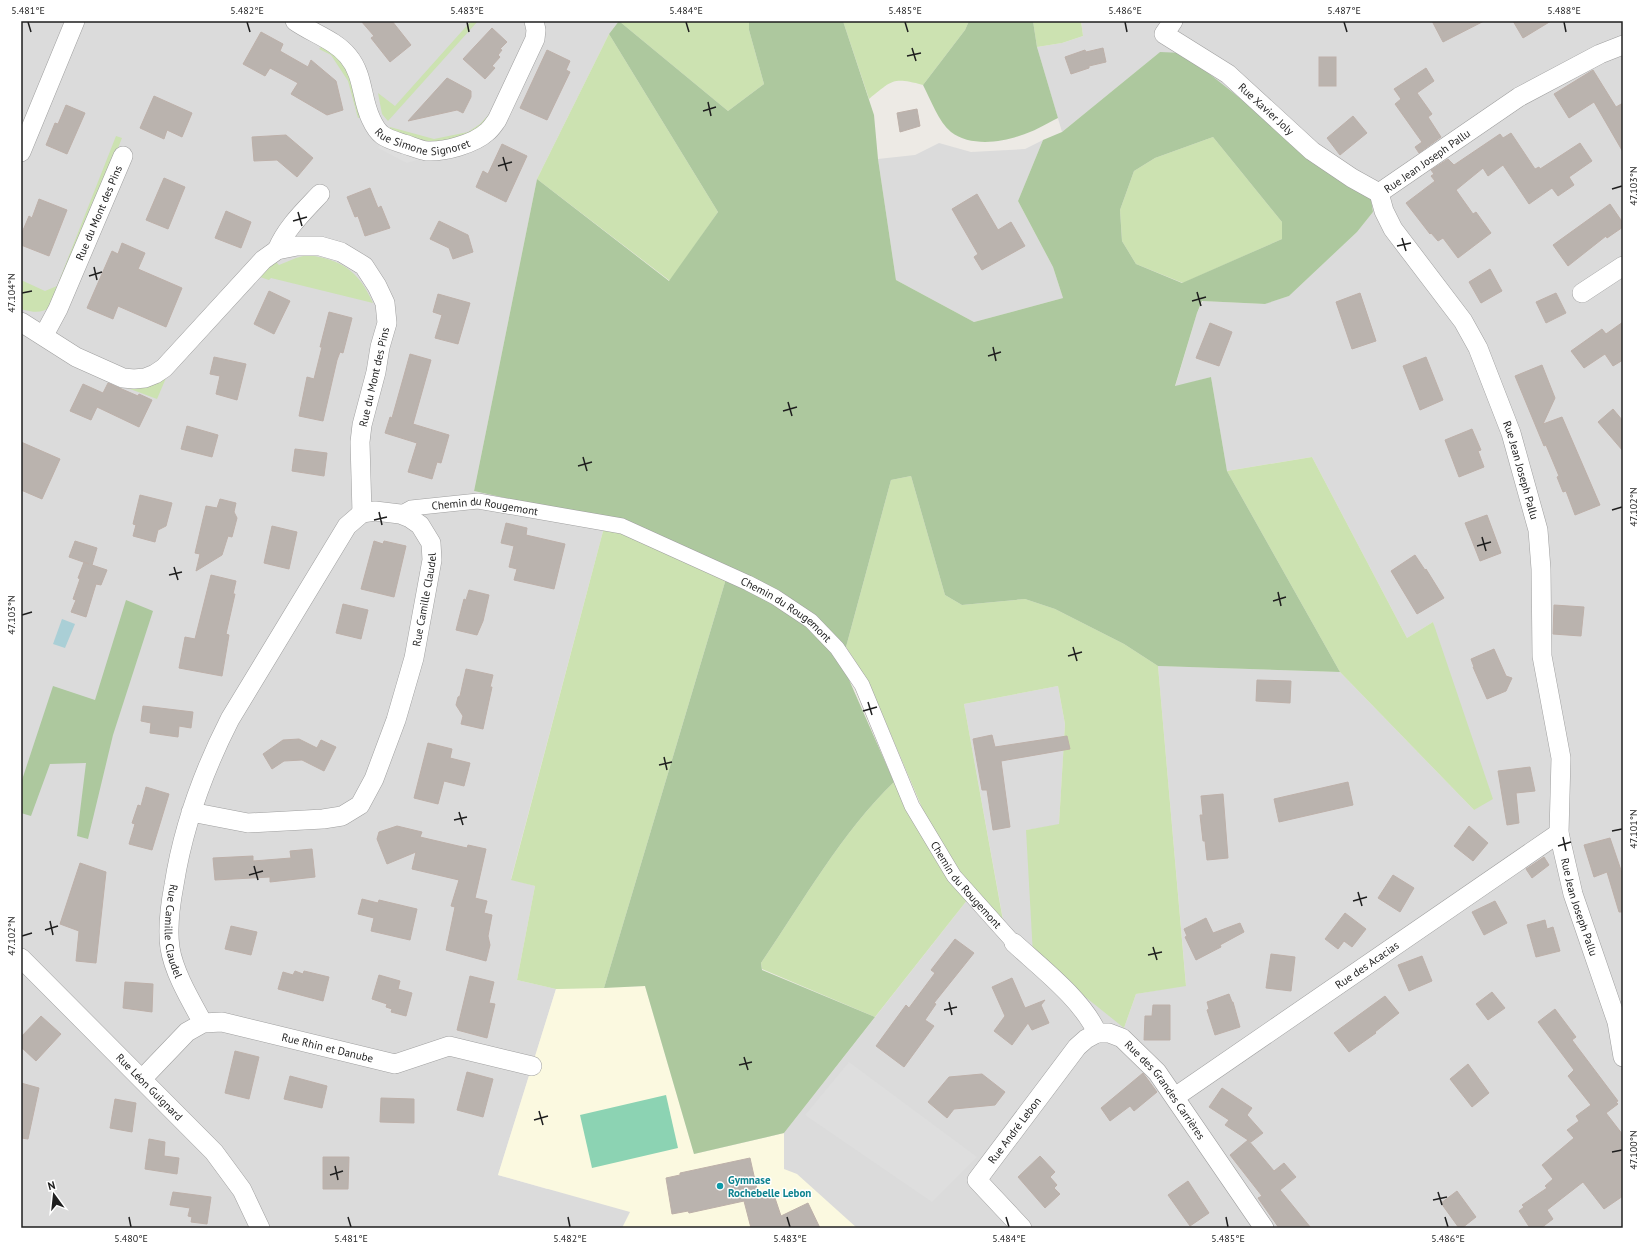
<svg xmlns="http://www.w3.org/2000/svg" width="1644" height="1249" font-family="'PT Sans',sans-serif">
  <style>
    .residential { fill: #dbdbdb }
    .education { fill: #fbf9e0 }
    .grass { fill: #cce2b1 }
    .forest { fill: #adc89e; fill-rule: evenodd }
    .pitch { fill: #8cd3b3 }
    .parking { fill: #dedede }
    .water { fill: #aacfd6 }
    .building { fill: #bab3ae; stroke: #bdb0a9 }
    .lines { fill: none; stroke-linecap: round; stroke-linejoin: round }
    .pedestrian-casing { stroke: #9f9f9f; stroke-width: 16 }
    .minor-casing { stroke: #9f9f9f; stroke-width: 20 }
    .pedestrian { stroke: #fff; stroke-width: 15 }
    .minor { stroke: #fff; stroke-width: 19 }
    .ticks { fill: none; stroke: #1e1e1e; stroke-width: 1.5 }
    .culture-dot { fill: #0f9aa8; stroke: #fff; stroke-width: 1.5 }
    .labels { text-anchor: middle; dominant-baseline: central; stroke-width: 3; stroke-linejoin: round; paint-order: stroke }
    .street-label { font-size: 11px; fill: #1e1e1e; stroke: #fff }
    .culture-label { font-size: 11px; font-weight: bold; fill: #0d838f; stroke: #fff; text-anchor: start }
    .neatline { fill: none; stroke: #1e1e1e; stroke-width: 1.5 }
    .ticks-label { font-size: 10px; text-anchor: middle; fill: #1e1e1e }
  </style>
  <rect width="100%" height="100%" fill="#edeae5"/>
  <g class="residential">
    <polygon points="21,21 619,21 609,34 537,179 474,491 606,520 511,879 535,886 517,980 556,989 498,1175 547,1189 784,1133 968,899 1004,925 964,704 1058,686 1065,724 1059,825 1026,830 1124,1028 1136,994 1186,985 1158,666 1340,672 1474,810 1433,622 1407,638 1312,457 1227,471 1211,377 1175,387 1197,313 1203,301 1264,304 1289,296 1357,232 1373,212 1370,192 1160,52 1062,132 1037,47 1062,43 1083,36 1081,21 1623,21 1623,1228 21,1228"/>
    <polygon points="1043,140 1018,201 1053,267 1063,298 974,322 896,280 878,159 915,155 939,143 971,152 1025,149"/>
  </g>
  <polygon class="education" points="645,986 694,1154 784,1133 784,1169 797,1174 857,1228 622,1228 630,1212 498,1175 556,989"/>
  <g class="grass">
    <polygon points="471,21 478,21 388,121 382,114 378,93 395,106"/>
    <polygon points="619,21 749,21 749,30 764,84 728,111"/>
    <path d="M843 21H969L965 30 923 85C892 77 893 80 869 99Z"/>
    <polygon points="1033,21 1081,21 1083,36 1062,43 1037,47"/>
    <polygon points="609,34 718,212 670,281 537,179"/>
    <polygon points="323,45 338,55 353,79 363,116 358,118 348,81 331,55 319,49"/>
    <polygon points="491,112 495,116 469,137 431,143 388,132 390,127 434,139 468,132 480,124"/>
    <path d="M116 136 122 138 60 295C49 312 41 315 21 309V280L45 291 57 286Z"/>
    <polygon points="1213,137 1282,222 1282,239 1183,283 1136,264 1122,241 1120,210 1134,171 1155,158"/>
    <path d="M307 255C341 259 359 271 373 303L271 278 269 280 257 276 275 261 279 265 296 258Z"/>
    <polygon points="166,378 157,399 122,386"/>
    <polygon points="1312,457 1407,638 1433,622 1493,799 1474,810 1340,672 1227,471"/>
    <polygon points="911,476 945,595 962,605 1025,599 1055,609 1124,644 1158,666 1186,986 1136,994 1124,1028 1033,955 1026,830 1059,824 1065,724 1058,686 964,704 1004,926 949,859 923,810 875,697 859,667 846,647 891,480"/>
    <polygon points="606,520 728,572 604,988 556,989 517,980 535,886 511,880"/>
    <path d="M894 782 968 899 875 1017 762 969 761 963C802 903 842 832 894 782Z"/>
  </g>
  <g class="forest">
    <path d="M619 21 728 111 764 84 749 30V21H843L874 115 878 159 896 280 974 322 1063 298 1053 267 1018 201 1043 140 1062 132 1160 52 1183 53 1337 175 1370 192 1373 212 1357 232 1289 296 1265 304 1202 301 1197 313 1175 386 1211 377 1227 471 1340 672 1158 666 1124 644 1055 609 1025 599 962 605 945 595 911 476 891 480 846 647 843 666 894 782C842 832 802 903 761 963L762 970 875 1017 784 1133 694 1154 645 986 604 988 728 572 606 520 474 491 537 179 669 281 718 212 609 34ZM1213 137 1282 222V239L1182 283 1136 264 1122 241 1120 210 1134 171 1155 158Z"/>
    <path d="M969 21H1033L1037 47 1058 118C1046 124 1033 132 1019 136 999 143 969 146 951 132 938 121 931 100 923 85L965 30Z"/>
    <polygon points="126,600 153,611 113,735 88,839 77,836 86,763 50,764 31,816 21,813 21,783 53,686 95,700"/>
  </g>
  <polygon class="pitch" points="666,1095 678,1148 592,1168 580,1115"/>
  <g class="parking">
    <polygon points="383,141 424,158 407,163 378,148"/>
    <polygon points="849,1062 977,1157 932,1202 805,1115"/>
  </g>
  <polygon class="water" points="62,619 75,624 65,648 53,644"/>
  <g class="building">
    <polygon points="361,21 392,21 411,45 390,62 371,38 374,36"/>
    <polygon points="1432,21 1484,21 1443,42"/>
    <polygon points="1513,21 1551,21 1523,38"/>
    <polygon points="492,28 507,42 500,49 502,50 498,55 500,57 492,66 495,68 485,79 463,59"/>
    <polygon points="261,32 283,44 280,51 308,67 311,60 336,81 343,110 327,115 291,94 298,83 270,68 265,76 243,64"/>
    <polygon points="1103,48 1106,62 1089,66 1089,68 1071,74 1065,57 1085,50 1086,52"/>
    <polygon points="547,50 570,61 566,70 570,72 547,120 520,108"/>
    <rect x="1319" y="57" width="17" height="29"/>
    <polygon points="1426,68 1434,81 1417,93 1432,114 1428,117 1441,137 1419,153 1415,147 1422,142 1395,104 1401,99 1394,89"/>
    <polygon points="1593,70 1616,107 1623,103 1623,152 1594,102 1569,118 1554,94"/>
    <polygon points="447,78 471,91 471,97 463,113 457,110 408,121"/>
    <polygon points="154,96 192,113 182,137 167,130 164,139 140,128"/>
    <polygon points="66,105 85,113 67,154 46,145 55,123 58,124"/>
    <polygon points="917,109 920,126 900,132 897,113"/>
    <polygon points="1353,116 1367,133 1340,155 1327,138"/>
    <polygon points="1511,133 1535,169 1539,167 1540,169 1580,143 1592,161 1569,177 1574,185 1558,196 1552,188 1529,204 1503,165 1488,176 1483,168 1456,190 1473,214 1476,212 1491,233 1458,258 1443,238 1438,241 1431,233 1430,234 1406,203 1435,181 1431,176 1434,174 1431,170 1448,159 1454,165 1500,134 1503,138"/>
    <polygon points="286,135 313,158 297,177 277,160 254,161 252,137"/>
    <polygon points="502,144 527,156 506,202 476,187 483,171 488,174"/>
    <polygon points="164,178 185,187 168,229 146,220"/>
    <polygon points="370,188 378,208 381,206 390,228 365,236 358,216 355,217 347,197"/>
    <polygon points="977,194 998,230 1011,222 1025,246 982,270 974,257 978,254 952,209"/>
    <polygon points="39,199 67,210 49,256 21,245 21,235 29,216 32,218"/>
    <polygon points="1610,204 1623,223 1623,227 1607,238 1606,236 1568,266 1553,245"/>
    <polygon points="226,211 251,222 241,248 215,238"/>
    <polygon points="439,221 468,235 473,252 453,259 449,248 430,239"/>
    <polygon points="122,243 145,253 138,269 182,288 166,327 118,306 113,319 87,308 112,251 118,254"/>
    <polygon points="1490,269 1502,291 1481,303 1469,282"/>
    <polygon points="269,291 290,301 274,334 254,324"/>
    <polygon points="1360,293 1376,341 1352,349 1336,302"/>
    <polygon points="1556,293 1566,313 1546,323 1536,302"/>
    <polygon points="438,294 470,303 458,344 435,338 442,315 433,312"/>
    <polygon points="329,312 352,318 343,353 340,352 337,360 323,421 299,416 307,377 314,379 322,347 320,347"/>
    <polygon points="1623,322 1623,360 1613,366 1605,354 1584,368 1571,351 1602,329 1606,334"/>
    <polygon points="1210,323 1232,332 1219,366 1196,358"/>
    <polygon points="410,354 431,360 413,424 449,435 441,463 437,462 432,479 408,472 417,443 385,433 390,417 392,418"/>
    <polygon points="214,357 246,364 237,400 216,394 220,376 210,374"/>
    <polygon points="1426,357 1443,400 1420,410 1403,366"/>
    <polygon points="1542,365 1555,398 1543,424 1562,417 1600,505 1575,515 1566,491 1563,492 1557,477 1559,476 1546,445 1544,446 1515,376"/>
    <polygon points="108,383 138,396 139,394 152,400 139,427 97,407 91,420 70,411 83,384 103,393"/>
    <polygon points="1613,409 1623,421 1623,451 1598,422"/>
    <polygon points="187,426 218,435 212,457 181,449"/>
    <polygon points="1472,429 1481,450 1478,451 1484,467 1459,477 1445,440"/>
    <polygon points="21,442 60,459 42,499 21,490"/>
    <polygon points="295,449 327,453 324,476 292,471"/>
    <polygon points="140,495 172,503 166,526 158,530 155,542 133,536 136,525 133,524"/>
    <polygon points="220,499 236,503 234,512 237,518 232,537 228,536 222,555 196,571 200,554 195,553 206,506 217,508"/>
    <polygon points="1487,515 1501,553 1480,561 1465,523"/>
    <polygon points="506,523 527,528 526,535 565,544 554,589 514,580 517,569 509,567 514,546 501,543"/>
    <polygon points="272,526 297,532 289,569 264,563"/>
    <polygon points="75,541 97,548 92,565 107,570 101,585 96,584 86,617 71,612 76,600 73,599 80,579 78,578 84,562 89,564 69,557"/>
    <polygon points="374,541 383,544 384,541 406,546 394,597 361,589"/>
    <polygon points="1415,555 1425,570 1426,569 1444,598 1417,614 1391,571"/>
    <polygon points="211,575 236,581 233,594 235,594 226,634 229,635 222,676 179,668 185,637 195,639"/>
    <polygon points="469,590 489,595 483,621 477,635 456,630 464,599 466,600"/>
    <polygon points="343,604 368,610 361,639 336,633"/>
    <polygon points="1554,605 1584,607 1581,636 1553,634"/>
    <polygon points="1494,649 1506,676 1512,678 1506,691 1487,699 1473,667 1474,667 1471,659"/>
    <polygon points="466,669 493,675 490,687 492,687 483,729 461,724 463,716 456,705 458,697 460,696"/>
    <polygon points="1257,680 1291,681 1290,703 1256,701"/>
    <polygon points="143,706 193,712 191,728 179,726 178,737 150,733 151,723 141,721"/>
    <polygon points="992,735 995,747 1067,736 1070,749 1001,761 1010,827 993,830 987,790 982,790 973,739"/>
    <polygon points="299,739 317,748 321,740 336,747 324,771 302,760 284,761 272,769 263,754 283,740"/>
    <polygon points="428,743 452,749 450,758 470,763 464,786 444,781 438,804 414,798"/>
    <polygon points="1530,767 1535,791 1516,793 1519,823 1507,825 1498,771"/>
    <polygon points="1348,782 1353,805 1279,822 1274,799"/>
    <polygon points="146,787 169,794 152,850 129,844 135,824 132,823 138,805 141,806"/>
    <polygon points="1223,794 1228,858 1207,860 1205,841 1203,841 1200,815 1203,815 1201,796"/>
    <polygon points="397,826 422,832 420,837 467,848 468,845 486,849 475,898 487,901 484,913 492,915 488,936 490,945 486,961 446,950 455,907 451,906 459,880 412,869 416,852 387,864 377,839 379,832"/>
    <polygon points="1469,826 1488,843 1473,861 1454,846"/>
    <polygon points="1610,838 1623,876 1623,912 1619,912 1607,872 1594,877 1584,845"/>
    <polygon points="312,849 315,877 270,882 270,877 215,880 213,858 253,856 253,861 291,858 290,851"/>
    <polygon points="1544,857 1549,865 1532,878 1526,869"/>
    <polygon points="80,863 106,872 96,963 76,961 79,931 60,924"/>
    <polygon points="1393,875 1414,888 1400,912 1378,898"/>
    <polygon points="362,899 378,903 379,900 417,909 410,940 371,931 374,918 358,914"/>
    <polygon points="1495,901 1507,923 1484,935 1472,912"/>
    <polygon points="1345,913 1366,929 1352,947 1344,941 1338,949 1325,939"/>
    <polygon points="1206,918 1213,933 1240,923 1244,932 1220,945 1221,947 1196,960 1185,937 1187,936 1184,929"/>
    <polygon points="1545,920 1547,929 1553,927 1560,951 1536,957 1527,925"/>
    <polygon points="231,926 257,932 251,955 225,949"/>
    <polygon points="955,939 974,953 934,1003 936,1004 925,1020 934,1026 904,1067 876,1046 906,1005 909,1008 935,973 931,970"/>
    <polygon points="1271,954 1295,957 1291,991 1266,988"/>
    <polygon points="1422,956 1432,981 1409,991 1398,965"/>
    <polygon points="295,971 303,974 304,971 329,977 323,1001 278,989 283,972 293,975"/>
    <polygon points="379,975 400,981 398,989 412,993 406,1016 391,1012 392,1009 386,1007 387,1004 372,999"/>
    <polygon points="470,976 494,982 489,1003 495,1004 487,1038 457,1030"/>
    <polygon points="1012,978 1025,1008 1045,1000 1041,1005 1049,1023 1032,1030 1028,1023 1012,1045 994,1031 1005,1016 992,987"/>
    <polygon points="125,982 153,984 152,1012 123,1008"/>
    <polygon points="1492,992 1505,1008 1488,1020 1476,1004"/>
    <polygon points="1229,994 1232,1002 1233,1002 1240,1027 1215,1035 1207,1010 1209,1009 1207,1002"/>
    <polygon points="1385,996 1399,1013 1375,1032 1376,1033 1349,1052 1334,1033"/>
    <polygon points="1153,1005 1170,1005 1170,1040 1144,1040 1145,1016 1152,1016"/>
    <polygon points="1555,1009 1576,1037 1572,1040 1618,1101 1616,1102 1618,1104 1606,1113 1623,1135 1623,1196 1604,1209 1583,1182 1547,1210 1553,1219 1541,1228 1530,1228 1519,1211 1524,1207 1522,1205 1547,1188 1545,1186 1553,1179 1542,1165 1574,1138 1567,1130 1579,1121 1576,1116 1591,1105 1568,1076 1574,1070 1538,1022"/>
    <polygon points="41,1016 61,1034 36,1061 21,1047 21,1037"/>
    <polygon points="235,1051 259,1057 249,1099 225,1093"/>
    <polygon points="1468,1064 1489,1093 1472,1107 1450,1079"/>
    <polygon points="467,1072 493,1079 483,1117 457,1110"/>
    <polygon points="1143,1073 1157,1092 1134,1111 1130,1106 1110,1121 1101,1108"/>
    <polygon points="982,1074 1005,1092 995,1105 954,1109 947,1118 928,1102 949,1077"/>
    <polygon points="290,1076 327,1086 322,1108 284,1099"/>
    <polygon points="21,1083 39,1088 28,1139 21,1138"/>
    <polygon points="1222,1088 1252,1108 1247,1115 1263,1133 1251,1142 1248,1140 1274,1171 1284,1163 1296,1177 1280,1190 1311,1228 1279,1228 1258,1198 1262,1196 1230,1155 1248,1140 1225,1125 1229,1120 1209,1107"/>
    <polygon points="381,1098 414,1099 414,1123 380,1122"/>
    <polygon points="115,1099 136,1103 132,1132 110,1128"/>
    <polygon points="149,1139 165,1142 164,1156 179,1158 177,1174 145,1169"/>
    <polygon points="1040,1156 1055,1172 1050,1177 1057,1185 1054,1188 1060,1194 1045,1208 1018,1177"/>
    <polygon points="323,1157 349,1157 348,1189 323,1189"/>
    <polygon points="750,1158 759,1198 774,1195 781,1216 808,1203 820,1228 751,1228 744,1201 689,1213 688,1211 672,1214 666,1178 680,1175 680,1173"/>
    <polygon points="1188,1181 1209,1213 1190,1226 1168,1195"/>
    <polygon points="1457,1191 1476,1217 1462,1228 1459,1228 1441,1203"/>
    <polygon points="173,1192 211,1197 207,1224 191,1222 192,1217 188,1216 190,1208 170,1205"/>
  </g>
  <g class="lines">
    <g class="pedestrian-casing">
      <g id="pedestrian">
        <path id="s1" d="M400 514 411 508 478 501 622 526 748 583 775 597 811 621 837 648 862 685 912 806 954 876 1014 943"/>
      </g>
    </g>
    <g class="minor-casing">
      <g id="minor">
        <path id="s2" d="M295 21C312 33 335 40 348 56 364 75 361 99 371 119 379 137 386 138 404 144 411 146 419 150 427 151 444 152 474 144 487 132 491 129 494 124 497 120L535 39 536 30 534 21"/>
        <path id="s3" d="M1173 21 1164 34 1228 74 1312 151 1352 178 1379 193"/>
        <path id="s4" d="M1623 45 1600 54 1519 97 1379 193 1384 211 1393 229 1463 321 1478 348 1511 433 1538 530 1541 569 1542 656 1561 758 1559 833 1573 894 1617 1022 1623 1057"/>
        <polyline points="21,152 75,21"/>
        <path d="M277 250C286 228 304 211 320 194"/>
        <polyline points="1582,293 1623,266"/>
        <polyline points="21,322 76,357 123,378 134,379 145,378 155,374 164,368 263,260 277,250 297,246 320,246 341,252 364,266 377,286 385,303 387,323 380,347 376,372 362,425 360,442 362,513"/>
        <path id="s5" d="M44 335 58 309 123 156"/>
        <path id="s6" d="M191 812 248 823 323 819 342 816 360 805 374 779 396 720 414 658 432 560 431 543 420 525 410 518 400 514 375 511 362 513 347 526 230 719C203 772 183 827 174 885 170 906 167 927 170 948 174 973 191 1001 203 1023"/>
        <path id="s7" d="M1014 943C1040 967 1083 1000 1097 1033H1109L1122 1038 1157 1072 1264 1228"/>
        <path id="s8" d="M21 958 214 1152 242 1190 260 1228"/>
        <path id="s9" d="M142 1079 187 1032 203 1023 222 1022 395 1064 449 1046 532 1066"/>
        <path id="s10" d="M1175 1097 1559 833"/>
        <path id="s11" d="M1022 1228 977 1180 1077 1047 1086 1039 1097 1033"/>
      </g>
    </g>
    <use href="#pedestrian" class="pedestrian"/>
    <use href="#minor" class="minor"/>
  </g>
  <path class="ticks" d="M28 22 31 32M247 22 250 32M467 22 469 32M686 22 689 32M905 22 908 32M1125 22 1127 32M1344 22 1347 32M1564 22 1566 32M912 48 916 61M907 56 921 53M708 102 711 116M703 111 716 107M503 157 507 171M498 166 512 162M1612 189 1622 186M298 212 302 226M293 221 307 217M1402 238 1406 251M1397 246 1411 243M94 267 97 280M89 276 102 272M1197 292 1201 306M22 293 32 291M1192 301 1206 297M993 347 996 361M988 356 1001 352M788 402 792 416M783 411 797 407M583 457 587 471M578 466 592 462M1612 510 1622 507M379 512 382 525M374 520 387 517M1482 537 1486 551M1477 546 1491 542M174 567 178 580M169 575 182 572M1278 592 1281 606M1273 601 1286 597M22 615 32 612M1073 647 1077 661M1068 656 1082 652M868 702 872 715M863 711 877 707M664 757 667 770M659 765 672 762M459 812 463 825M454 820 467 817M1612 831 1622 829M1563 837 1566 851M1558 846 1571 842M254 866 258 880M249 875 263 871M1358 892 1362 906M1353 901 1367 897M50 921 53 935M45 930 58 926M22 936 32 933M1153 947 1157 960M1148 955 1162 952M949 1002 952 1015M944 1010 957 1007M744 1057 748 1070M739 1065 752 1062M539 1111 543 1125M534 1120 548 1116M1612 1152 1622 1150M335 1166 338 1180M330 1175 343 1171M1438 1192 1442 1205M1433 1200 1447 1197M129 1217 131 1227M348 1217 351 1227M568 1217 570 1227M787 1217 790 1227M1006 1217 1009 1227M1226 1217 1228 1227M1445 1217 1448 1227"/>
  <circle class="culture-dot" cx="720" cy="1186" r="4"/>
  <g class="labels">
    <g class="street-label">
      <text stroke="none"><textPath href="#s3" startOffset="143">Rue Xavier Joly</textPath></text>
      <text stroke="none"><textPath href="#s2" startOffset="193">Rue Simone Signoret</textPath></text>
      <text transform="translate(1427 161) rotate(-35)">Rue Jean Joseph Pallu</text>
      <text stroke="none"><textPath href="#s5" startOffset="134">Rue du Mont des Pins</textPath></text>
      <text transform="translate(374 377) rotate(-77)">Rue du Mont des Pins</text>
      <text stroke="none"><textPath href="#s4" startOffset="601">Rue Jean Joseph Pallu</textPath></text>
      <text stroke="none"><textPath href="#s1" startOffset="87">Chemin du Rougemont</textPath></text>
      <text stroke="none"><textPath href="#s6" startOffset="390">Rue Camille Claudel</textPath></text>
      <text stroke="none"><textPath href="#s1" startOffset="411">Chemin du Rougemont</textPath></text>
      <text stroke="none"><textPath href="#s1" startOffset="747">Chemin du Rougemont</textPath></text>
      <text stroke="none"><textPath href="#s4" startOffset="1045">Rue Jean Joseph Pallu</textPath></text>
      <text stroke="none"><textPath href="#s6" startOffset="998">Rue Camille Claudel</textPath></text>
      <text stroke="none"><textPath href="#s10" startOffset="233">Rue des Acacias</textPath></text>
      <text stroke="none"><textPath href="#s9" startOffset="211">Rue Rhin et Danube</textPath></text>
      <text stroke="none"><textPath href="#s8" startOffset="182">Rue Léon Guignard</textPath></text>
      <text stroke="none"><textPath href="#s7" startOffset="217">Rue des Grandes Carrières</textPath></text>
      <text stroke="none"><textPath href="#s11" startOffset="128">Rue André Lebon</textPath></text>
    </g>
    <g class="culture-label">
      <text x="728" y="1180">Gymnase<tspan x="728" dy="13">Rochebelle Lebon</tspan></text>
    </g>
  </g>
  <rect width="1644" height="1249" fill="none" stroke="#ffffff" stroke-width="44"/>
  <g transform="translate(54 1195) rotate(345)" stroke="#ffffff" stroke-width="3" paint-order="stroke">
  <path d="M0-3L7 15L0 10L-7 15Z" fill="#1e1e1e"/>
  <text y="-6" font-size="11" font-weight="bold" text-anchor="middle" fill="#1e1e1e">N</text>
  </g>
  <rect x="22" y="22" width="1600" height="1205" class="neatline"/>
  <g class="ticks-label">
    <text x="28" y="14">5.481°E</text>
    <text x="247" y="14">5.482°E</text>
    <text x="467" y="14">5.483°E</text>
    <text x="686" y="14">5.484°E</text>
    <text x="905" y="14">5.485°E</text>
    <text x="1125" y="14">5.486°E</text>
    <text x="1344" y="14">5.487°E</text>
    <text x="1564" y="14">5.488°E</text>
    <text transform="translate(1633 186) rotate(-90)" y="4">47.103°N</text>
    <text transform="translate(11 293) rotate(-90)" y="4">47.104°N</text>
    <text transform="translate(1633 507) rotate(-90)" y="4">47.102°N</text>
    <text transform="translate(11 615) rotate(-90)" y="4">47.103°N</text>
    <text transform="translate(1633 829) rotate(-90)" y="4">47.101°N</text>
    <text transform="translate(11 936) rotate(-90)" y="4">47.102°N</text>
    <text transform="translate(1633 1150) rotate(-90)" y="4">47.100°N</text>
    <text x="131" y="1242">5.480°E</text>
    <text x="351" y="1242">5.481°E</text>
    <text x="570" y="1242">5.482°E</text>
    <text x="790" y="1242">5.483°E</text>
    <text x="1009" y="1242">5.484°E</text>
    <text x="1228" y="1242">5.485°E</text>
    <text x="1448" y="1242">5.486°E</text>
  </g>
</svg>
